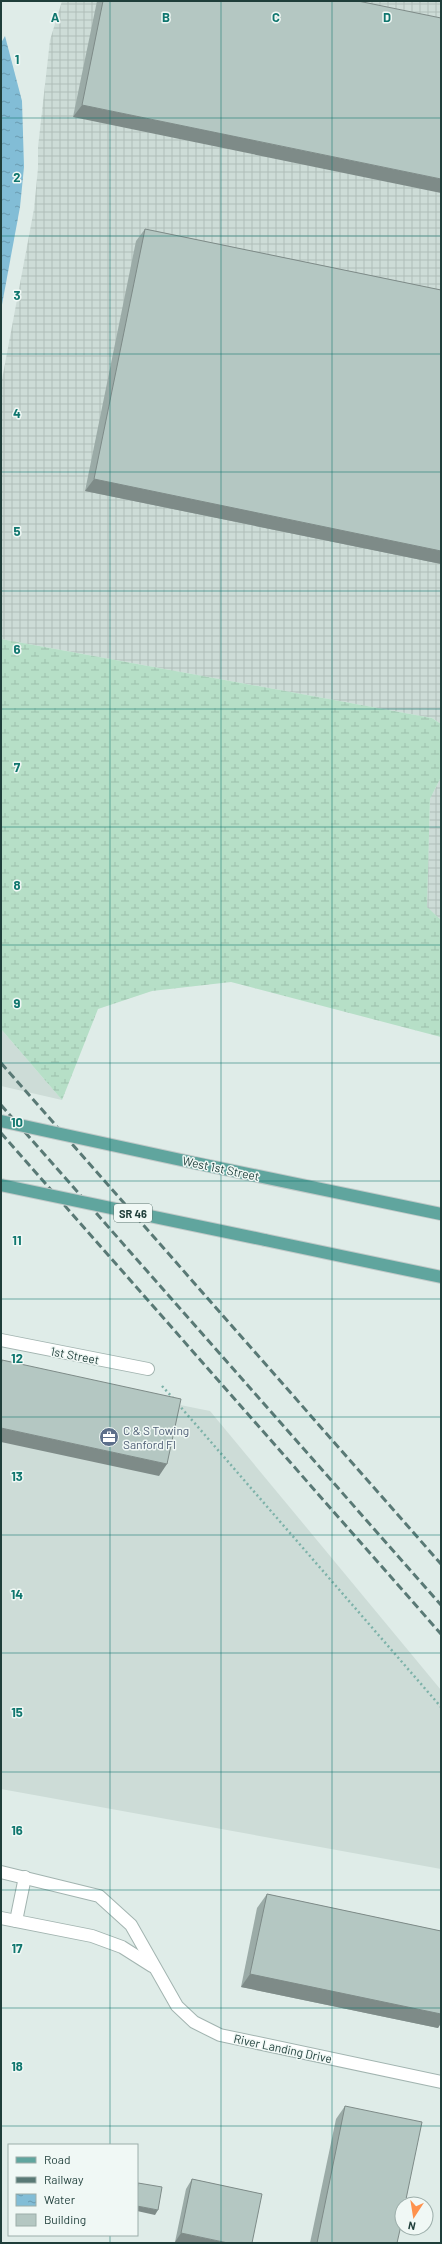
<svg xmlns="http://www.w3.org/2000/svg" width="442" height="2244" font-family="Barlow,sans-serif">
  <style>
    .built { fill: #cddcd7 }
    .industrial { fill: url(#industrial-grid) }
    .wetland { fill: url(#wetland-marsh) }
    .water { fill: url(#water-ripples) }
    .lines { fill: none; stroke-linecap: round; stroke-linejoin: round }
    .minor-casing { stroke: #a2b4b0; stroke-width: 14 }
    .primary-casing { stroke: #c0c9c8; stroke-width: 14 }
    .path { stroke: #7db2a9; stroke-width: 2.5; stroke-dasharray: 2 3; stroke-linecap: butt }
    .minor { stroke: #fff; stroke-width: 12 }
    .primary { stroke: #60a59e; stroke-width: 12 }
    .rail { stroke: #597975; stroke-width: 3; stroke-dasharray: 8 4; stroke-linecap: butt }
    .primary-bridge-casing { stroke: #c0c9c8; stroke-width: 14; stroke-linecap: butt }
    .primary-bridge { stroke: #60a59e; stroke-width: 12 }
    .wall { fill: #9baba7 }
    .shaded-wall { fill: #7e8b88 }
    .building { fill: #b4c7c2; stroke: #7e8b88 }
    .grid { fill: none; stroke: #0f766e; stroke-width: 1; stroke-opacity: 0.55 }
    .labels { text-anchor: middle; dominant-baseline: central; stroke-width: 3; stroke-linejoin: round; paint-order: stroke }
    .shield { fill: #f0f8f5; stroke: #5e7672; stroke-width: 1 }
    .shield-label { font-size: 11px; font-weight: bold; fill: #1f3e3a }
    .street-label { font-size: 12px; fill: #1f3e3a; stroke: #f0f8f5 }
    .service-label { font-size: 12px; fill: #4e5e75; stroke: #f0f8f5; text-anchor: start }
    .grid-label { font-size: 13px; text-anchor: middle; font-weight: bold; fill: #0f766e; stroke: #f0f8f5; stroke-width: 3; stroke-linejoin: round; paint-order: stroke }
  </style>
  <defs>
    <pattern id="industrial-grid" width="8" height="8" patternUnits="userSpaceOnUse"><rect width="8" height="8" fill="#cddcd7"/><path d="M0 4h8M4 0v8" fill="none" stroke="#b0beb9"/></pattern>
    <pattern id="wetland-marsh" width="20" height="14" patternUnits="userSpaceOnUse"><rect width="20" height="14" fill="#b6dfc7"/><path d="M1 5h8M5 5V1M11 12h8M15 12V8" fill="none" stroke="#9cc0ac"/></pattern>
    <pattern id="water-ripples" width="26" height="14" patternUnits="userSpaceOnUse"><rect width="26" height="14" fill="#82bdd6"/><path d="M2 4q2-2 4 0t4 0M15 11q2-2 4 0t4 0" fill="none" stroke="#6a9baf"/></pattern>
  </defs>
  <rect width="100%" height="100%" fill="#dfece8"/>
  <g class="built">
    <polygon points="1,1029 62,1100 1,1086"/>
    <polygon points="1,1369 210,1411 441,1690 441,1869 1,1789"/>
  </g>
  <g class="industrial">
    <polygon points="62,1 441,1 441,724 432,718 1,639 1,385 34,209 38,168 38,147 50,40"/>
    <polygon points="441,777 441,920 427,908 430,799"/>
  </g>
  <polygon class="wetland" points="1,639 432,718 441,724 441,777 430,799 427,907 441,920 441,1037 231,982 152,991 98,1009 62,1100 1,1029"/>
  <polygon class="water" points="5,36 22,101 24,167 20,207 1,310 1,43"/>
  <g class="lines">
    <g class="minor-casing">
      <g id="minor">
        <polyline points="1,1340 148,1369"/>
        <polyline points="1,1872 99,1896 131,1925 177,2006 194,2022 220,2035 441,2082"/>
        <polyline points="1,1918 92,1936 122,1947 152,1966"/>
        <polyline points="16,1921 25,1877"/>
      </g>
    </g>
    <g class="primary-casing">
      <g id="primary">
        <polyline points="195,1163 441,1214"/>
        <polyline points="265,1240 441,1277"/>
      </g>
    </g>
    <g class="path">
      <polyline points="162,1386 173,1398"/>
      <polyline points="178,1404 441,1707"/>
    </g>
    <use href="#minor" class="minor"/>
    <use href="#primary" class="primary"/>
    <g class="rail">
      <polyline points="1,1063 441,1564"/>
      <polyline points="1,1105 441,1605"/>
      <polyline points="1,1133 441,1634"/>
    </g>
    <g class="primary-bridge-casing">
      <g id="primary-bridge">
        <polyline points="1,1121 195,1163"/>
        <polyline points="1,1185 265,1240"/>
      </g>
    </g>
    <use href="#primary-bridge" class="primary-bridge"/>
  </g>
  <g class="wall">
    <polygon points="97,1 358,1 73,117"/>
    <polygon points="145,229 441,290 441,564 85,491 136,241"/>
    <polygon points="267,1894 441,1931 441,2023 438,2028 241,1987 257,1908"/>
    <polygon points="345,2106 397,2243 310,2243 336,2119"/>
    <polygon points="192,2179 262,2194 175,2242 186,2189"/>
  </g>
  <g class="shaded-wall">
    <polygon points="82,105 441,179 441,193 73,117"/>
    <polygon points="94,479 441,551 441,564 85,491"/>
    <polygon points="1,1428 167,1464 159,1476 1,1442"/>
    <polygon points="250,1974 441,2014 441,2023 438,2028 241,1987"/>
    <polygon points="137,2206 158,2210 155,2215 137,2211"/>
    <polygon points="181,2233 228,2243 178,2243 175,2242"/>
  </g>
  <g class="building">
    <polygon points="103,1 358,1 441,18 441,179 82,105"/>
    <polygon points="145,229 441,290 441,551 94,479"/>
    <polygon points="2,1360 181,1399 167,1464 1,1428 1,1366"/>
    <polygon points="267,1894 441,1931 441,2014 250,1974"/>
    <polygon points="345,2106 422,2122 405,2204 402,2204 402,2221 397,2243 317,2243"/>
    <polygon points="192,2179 262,2194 252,2243 228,2243 181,2233"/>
    <polygon points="138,2183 162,2187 158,2210 137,2206 137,2191"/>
  </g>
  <path class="grid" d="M110 1V2145M221 1V2243M332 1V2243M1 118H441M1 236H441M1 354H441M1 472H441M1 591H441M1 709H441M1 827H441M1 945H441M1 1063H441M1 1181H441M1 1299H441M1 1417H441M1 1535H441M1 1653H441M1 1772H441M1 1890H441M1 2008H441M1 2126H441M110 2235V2243"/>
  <defs>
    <g id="office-disc" transform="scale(1)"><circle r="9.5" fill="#5c6f8a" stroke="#f0f8f5"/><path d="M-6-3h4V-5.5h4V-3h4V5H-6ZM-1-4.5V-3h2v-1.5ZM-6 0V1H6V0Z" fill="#fff"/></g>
  </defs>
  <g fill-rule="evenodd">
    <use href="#office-disc" x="109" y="1437"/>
  </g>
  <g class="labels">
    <rect class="shield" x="114" y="1204" width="38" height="18" rx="3"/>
    <g class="shield-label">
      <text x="133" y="1213">SR 46</text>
    </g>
    <g class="street-label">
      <text transform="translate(221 1168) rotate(12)">West 1st Street</text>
      <text transform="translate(75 1355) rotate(11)">1st Street</text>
      <text transform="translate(283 2048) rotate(12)">River Landing Drive</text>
    </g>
    <g class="service-label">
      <text x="123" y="1430">C &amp; S Towing<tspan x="123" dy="14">Sanford Fl</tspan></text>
    </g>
  </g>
  <g class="grid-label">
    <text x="55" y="22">A</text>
    <text x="166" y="22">B</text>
    <text x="276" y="22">C</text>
    <text x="387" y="22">D</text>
    <text x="17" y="64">1</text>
    <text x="17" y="182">2</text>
    <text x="17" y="300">3</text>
    <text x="17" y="418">4</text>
    <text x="17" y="536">5</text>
    <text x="17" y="654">6</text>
    <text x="17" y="772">7</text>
    <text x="17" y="890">8</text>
    <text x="17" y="1008">9</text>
    <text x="17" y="1127">10</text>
    <text x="17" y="1245">11</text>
    <text x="17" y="1363">12</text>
    <text x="17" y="1481">13</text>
    <text x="17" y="1599">14</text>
    <text x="17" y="1717">15</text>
    <text x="17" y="1835">16</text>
    <text x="17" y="1953">17</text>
    <text x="17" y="2071">18</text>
  </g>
  <rect width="442" height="2244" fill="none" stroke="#1f3e3a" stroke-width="4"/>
  <rect x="8" y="2144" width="130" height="92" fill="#f0f8f5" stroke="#9caeaa"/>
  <rect x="16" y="2157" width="20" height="6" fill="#60a59e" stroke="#9caeaa"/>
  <text x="44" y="2164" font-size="12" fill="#1f3e3a">Road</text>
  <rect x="16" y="2177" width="20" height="6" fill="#597975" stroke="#9caeaa"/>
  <text x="44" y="2184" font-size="12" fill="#1f3e3a">Railway</text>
  <rect x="16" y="2194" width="20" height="12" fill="url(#water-ripples)" stroke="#9caeaa"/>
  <text x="44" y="2204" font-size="12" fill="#1f3e3a">Water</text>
  <rect x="16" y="2214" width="20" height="12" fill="#b4c7c2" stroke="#9caeaa"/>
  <text x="44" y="2224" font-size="12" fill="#1f3e3a">Building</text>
  <g transform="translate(414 2216) rotate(192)"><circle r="19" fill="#f0f8f5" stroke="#9caeaa"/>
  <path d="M0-3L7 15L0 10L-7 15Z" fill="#fe914c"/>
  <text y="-6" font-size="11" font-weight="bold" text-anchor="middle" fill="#1f3e3a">N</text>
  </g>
</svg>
